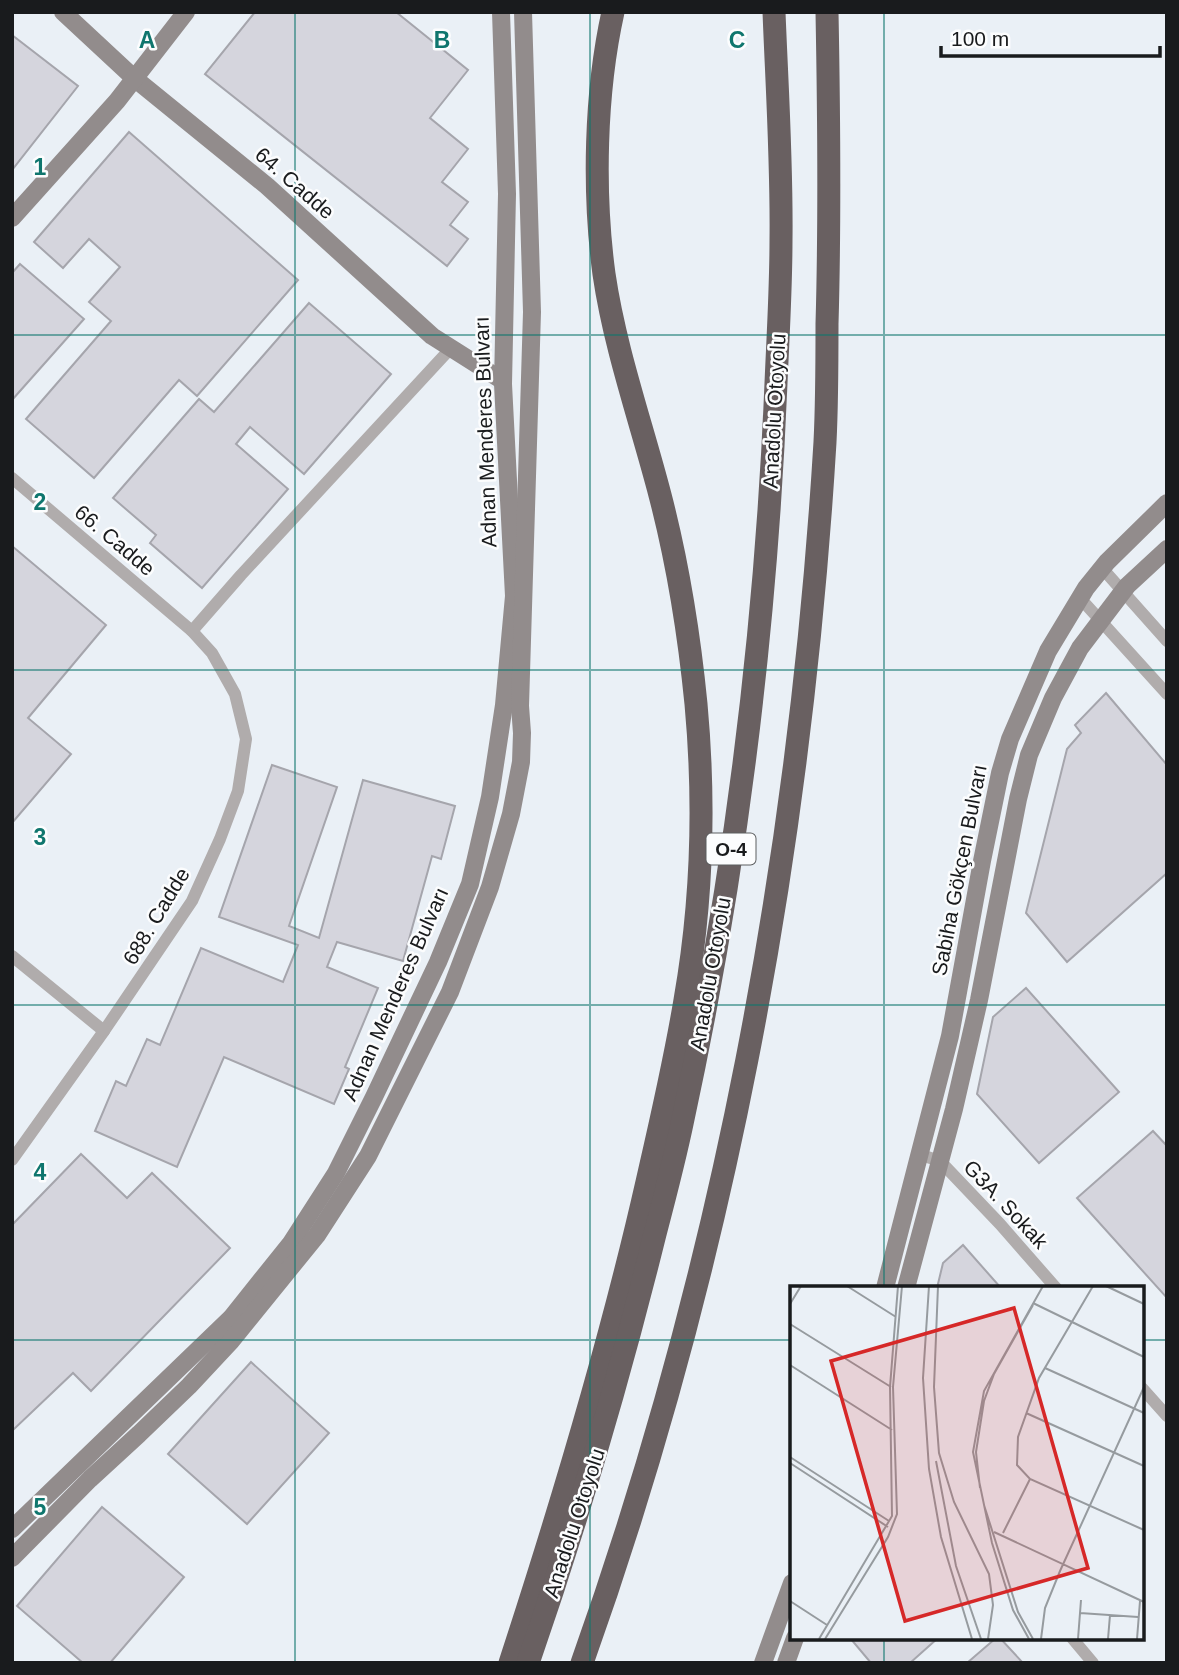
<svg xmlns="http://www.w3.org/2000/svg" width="1179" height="1675" font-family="Arial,sans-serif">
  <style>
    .building { fill: #d5d5dd; stroke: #a5a5ac; stroke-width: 2 }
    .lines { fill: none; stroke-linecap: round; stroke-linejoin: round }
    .street { stroke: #b0acac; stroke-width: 12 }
    .secondary { stroke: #928c8c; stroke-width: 18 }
    .highway { stroke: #696061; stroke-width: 23 }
    .grid { fill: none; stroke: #0f766e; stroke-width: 2; stroke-opacity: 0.55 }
    .labels { text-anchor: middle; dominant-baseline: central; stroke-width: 5; stroke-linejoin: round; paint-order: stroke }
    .shield { fill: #fcfdfe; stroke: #5d5f60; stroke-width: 2 }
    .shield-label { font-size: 19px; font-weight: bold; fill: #191b1d }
    .street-label { font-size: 21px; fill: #191b1d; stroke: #fcfdfe }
    .inset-road { fill: none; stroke: #969b9f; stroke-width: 2 }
    .view { fill: #d62828; fill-opacity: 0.15; stroke: #d62828; stroke-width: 3.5 }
    .inset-edge { fill: none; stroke: #191b1d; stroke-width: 3.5 }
    .grid-label { font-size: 23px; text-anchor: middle; font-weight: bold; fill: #0f766e; stroke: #fcfdfe; stroke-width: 5; stroke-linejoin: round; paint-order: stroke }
  </style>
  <rect width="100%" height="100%" fill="#eaf0f6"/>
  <g class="building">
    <polygon points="255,12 396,12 468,70 430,118 468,149 442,182 468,202 450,225 468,239 447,266 205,74"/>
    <polygon points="12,35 78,86 12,170"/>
    <polygon points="129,132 298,280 197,396 179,380 94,478 26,419 111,321 89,302 120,267 89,239 63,268 34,242"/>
    <polygon points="20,264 84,319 12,400 12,273"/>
    <polygon points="309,303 391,374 304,474 250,427 236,444 288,489 202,588 150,543 156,535 113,498 199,399 214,412"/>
    <polygon points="12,546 106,625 28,718 71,754 12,823"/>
    <polygon points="1106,693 1167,765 1167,873 1067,962 1026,913 1067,749 1081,733 1075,725"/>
    <polygon points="272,765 337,787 289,926 319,938 363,780 455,806 441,859 432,856 403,961 337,942 327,967 378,988 345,1067 349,1069 334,1104 224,1057 177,1167 95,1131 116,1081 126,1086 147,1039 160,1045 201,948 283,982 298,945 219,917"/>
    <polygon points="1026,988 1119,1092 1039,1163 977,1094 993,1017"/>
    <polygon points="1153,1131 1167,1146 1167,1298 1077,1198"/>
    <polygon points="81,1154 127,1198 152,1173 230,1248 91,1391 73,1373 12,1431 12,1225"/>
    <polygon points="963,1245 1001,1288 937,1288 943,1263"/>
    <polygon points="251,1362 329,1433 247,1524 168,1454"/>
    <polygon points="102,1507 184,1577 110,1663 83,1663 17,1606"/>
    <polygon points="850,1638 938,1638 910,1663 871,1663"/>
    <polygon points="996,1638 1000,1638 1023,1663 967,1663"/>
  </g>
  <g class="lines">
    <g class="street">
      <polyline points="12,478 192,631 212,653 235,694 246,739 238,791 220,839 192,901 104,1031 12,1160"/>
      <polyline points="1102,568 1167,641"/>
      <polyline points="1080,598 1167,694"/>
      <polyline points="192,631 241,575 451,348"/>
      <polyline points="12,956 104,1031"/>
      <polyline points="921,1155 940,1161 1000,1224 1056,1288"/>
      <polyline points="1142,1388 1167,1416"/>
      <polyline points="1072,1638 1093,1663"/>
    </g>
    <g class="secondary">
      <polyline points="63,12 134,78 267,186 432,336 503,381"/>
      <polyline points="12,218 117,101 186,12"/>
      <polyline points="885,1288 950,1036 982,861 1000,773 1010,739 1048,651 1086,588 1107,562 1167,503"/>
      <polyline points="906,1288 954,1109 979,1000 1018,799 1029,755 1053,698 1080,648 1127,586 1167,549"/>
      <polyline points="12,1529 231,1318 291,1243 336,1173 374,1097 438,962 470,884 490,797 504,705 514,596 503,384 507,194 501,12"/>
      <polyline points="12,1558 90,1479 139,1434 189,1386 231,1341 317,1235 368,1156 450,992 490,887 511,814 521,762 522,733 520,706 532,312 523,12"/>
      <polyline points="763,1663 792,1583"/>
      <polyline points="786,1663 795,1638"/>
    </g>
    <g class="highway">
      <path d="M510 1663C562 1504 610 1345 647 1182 661 1121 675 1061 685 1000 702 903 705 802 696 704 689 633 678 564 660 495 641 422 615 349 604 274 593 192 595 93 613 12"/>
      <path d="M528 1663C577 1522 619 1379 655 1234 665 1196 675 1158 683 1119 735 878 766 630 776 383 778 336 781 288 781 240 782 164 777 88 774 12"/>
      <path d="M582 1663C722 1271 800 857 825 442 827 403 827 364 827 324 830 220 829 116 827 12"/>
    </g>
  </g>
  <path class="grid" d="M295 12V1663M590 12V1663M884 12V1288M12 335H1167M12 670H1167M12 1005H1167M12 1340H792M1142 1340H1167M884 1638V1663"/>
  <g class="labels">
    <rect class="shield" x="706.5" y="833.5" width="49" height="31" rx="5"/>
    <g class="shield-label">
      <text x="731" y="849">O-4</text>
    </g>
    <g class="street-label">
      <text transform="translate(295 183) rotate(41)">64. Cadde</text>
      <text transform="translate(774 411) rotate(-87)">Anadolu Otoyolu</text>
      <text transform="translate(485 432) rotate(-92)">Adnan Menderes Bulvarı</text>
      <text transform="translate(115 540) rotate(40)">66. Cadde</text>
      <text transform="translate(959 870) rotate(-79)">Sabiha Gökçen Bulvarı</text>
      <text transform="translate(156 916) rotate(-59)">688. Cadde</text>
      <text transform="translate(710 974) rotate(-80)">Anadolu Otoyolu</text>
      <text transform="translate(395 994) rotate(-66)">Adnan Menderes Bulvarı</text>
      <text transform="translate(1006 1204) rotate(47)">G3A. Sokak</text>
      <text transform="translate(574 1523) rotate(-72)">Anadolu Otoyolu</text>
    </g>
  </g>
  <g transform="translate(790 1286)">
    <rect width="354" height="354" fill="#eaf0f6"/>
    <path class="inset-road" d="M57 0 106 31M139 0 133 92 139 183 151 251 182 353M148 0 144 101 149 167 164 216 199 288 203 319 198 353M303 0 249 92 228 151 227 179 240 193 354 244M316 0 354 18M243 17 354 71M0 18 11 0M0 38 101 101M0 79 102 144M255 82 354 127M236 127 354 180M0 171 99 235M146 175 166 280 191 353M0 177 98 241M190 202 186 166 194 115 204 88 243 19M194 219 228 326 243 353M204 246 354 316M213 247 240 193M0 315 37 339M290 327 348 331M29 353 102 230 100 101 108 0M35 353 98 251 107 228 103 101 112 0M239 353 223 324 202 257 183 166 194 105 253 0M251 353 255 322 270 285 354 101M288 353 291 314M318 353 320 329M347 353 350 315"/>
    <path class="view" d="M224 22 298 282 115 335 41 75Z"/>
    <rect width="354" height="354" class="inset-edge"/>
  </g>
  <g class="grid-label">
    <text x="147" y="48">A</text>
    <text x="442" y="48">B</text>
    <text x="737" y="48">C</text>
    <text x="40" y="175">1</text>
    <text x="40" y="510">2</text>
    <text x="40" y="845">3</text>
    <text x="40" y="1180">4</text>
    <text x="40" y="1515">5</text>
  </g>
  <rect width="1179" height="1675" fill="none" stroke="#191b1d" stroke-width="28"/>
  <path d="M941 46v10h219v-10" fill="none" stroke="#191b1d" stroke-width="3.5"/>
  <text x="951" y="46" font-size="21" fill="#191b1d" stroke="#fcfdfe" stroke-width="5" paint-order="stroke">100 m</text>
</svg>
